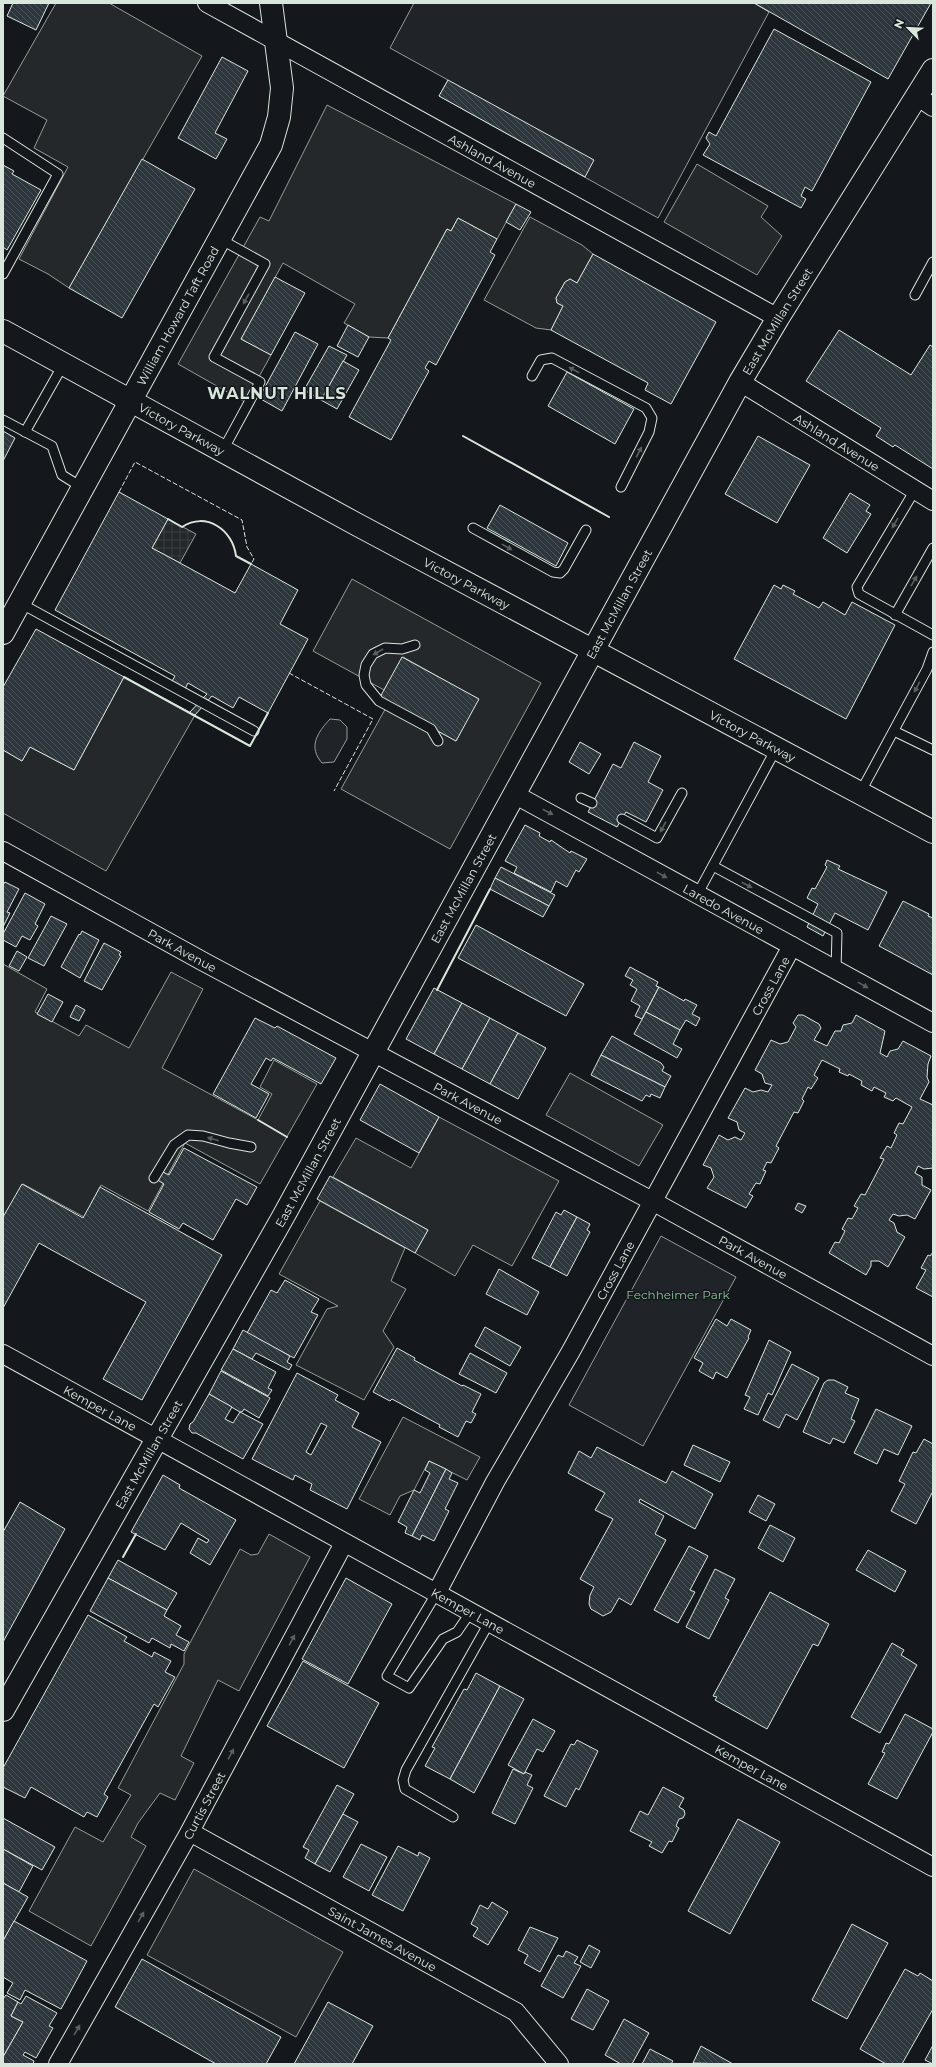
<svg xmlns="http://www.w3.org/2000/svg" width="936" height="2067" font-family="Montserrat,sans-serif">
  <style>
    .green { fill: #202428; stroke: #939e99 }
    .parking { fill: #24282b; stroke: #939e99 }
    .plaza { fill: url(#plaza-grid); stroke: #939e99 }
    .building { fill: url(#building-back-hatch); stroke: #d8e6dc; fill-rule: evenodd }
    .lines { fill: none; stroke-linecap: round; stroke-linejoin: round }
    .service-casing { stroke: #d8e6dc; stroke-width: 11 }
    .minor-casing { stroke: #d8e6dc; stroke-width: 20 }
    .tertiary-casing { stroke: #d8e6dc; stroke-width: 24 }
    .secondary-casing { stroke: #d8e6dc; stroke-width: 24 }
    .service { stroke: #14181c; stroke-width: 9 }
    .minor { stroke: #14181c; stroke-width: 18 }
    .tertiary { stroke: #14181c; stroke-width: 22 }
    .secondary { stroke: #14181c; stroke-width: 22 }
    .fence { stroke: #d8e6dc; stroke-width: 1; stroke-dasharray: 5 2; stroke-linecap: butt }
    .wall { stroke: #d8e6dc; stroke-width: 2 }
    .oneway { fill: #59605f }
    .labels { text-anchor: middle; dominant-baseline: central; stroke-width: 3; stroke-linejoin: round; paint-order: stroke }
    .street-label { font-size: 12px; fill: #d8e6dc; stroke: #14181c }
    .park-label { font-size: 12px; fill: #8ac095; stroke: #14181c }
    .district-label { font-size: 16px; font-weight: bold; letter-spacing: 1px; fill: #d8e6dc; stroke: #14181c }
  </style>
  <defs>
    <pattern id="plaza-grid" width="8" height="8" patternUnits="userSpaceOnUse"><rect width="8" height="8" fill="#24282b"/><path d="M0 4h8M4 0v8" fill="none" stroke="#393d3f"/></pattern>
    <pattern id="building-back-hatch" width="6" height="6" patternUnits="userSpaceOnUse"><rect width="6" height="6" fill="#2c363c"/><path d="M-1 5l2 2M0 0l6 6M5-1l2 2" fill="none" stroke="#4a5358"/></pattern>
  </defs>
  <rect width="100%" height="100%" fill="#14181c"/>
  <g class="green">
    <polygon points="414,3 754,3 769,12 658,218 439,96 448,80 390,48"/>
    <path d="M330 719 340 720 347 727V739L334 762 322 763C308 747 317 733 330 719Z"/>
    <polygon points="661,1236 736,1277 643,1446 569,1405"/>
  </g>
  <g class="parking">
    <polygon points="56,3 109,3 202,56 69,288 48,274 19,259 68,167 34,148 47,120 3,96"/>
    <polygon points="327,105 516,204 497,239 458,218 451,231 447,229 388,338 369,337 344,323 355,304 283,263 241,339 271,355 245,402 178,364 260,217 269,221"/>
    <polygon points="697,164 768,206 761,217 782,236 757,275 664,222"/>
    <polygon points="530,217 582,245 593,254 577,283 570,279 565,282 556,298 557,303 563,306 551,330 536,328 484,300"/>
    <polygon points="352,579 541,683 450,849 341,789 388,704 456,741 478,699 403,657 384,690 313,651"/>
    <polygon points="124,677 195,715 106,871 3,813 3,750 22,761 30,747 74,770"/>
    <polygon points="3,964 47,989 35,1012 79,1036 86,1025 129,1048 171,972 203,989 162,1068 258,1120 272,1094 260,1087 274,1060 317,1084 260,1184 185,1143 148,1211 101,1185 84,1217 23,1184 3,1221"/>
    <polygon points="570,1073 663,1125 639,1166 546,1115"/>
    <polygon points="439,1117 559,1181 512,1266 473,1245 455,1276 415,1253 428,1230 333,1177 356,1138 411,1168"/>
    <polygon points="320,1201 405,1248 391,1281 406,1289 383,1331 394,1347 364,1400 296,1365 327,1309 338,1306 279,1274"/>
    <polygon points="403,1417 480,1457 467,1480 429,1461 414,1490 400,1496 390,1515 359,1499"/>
    <polygon points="269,1534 310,1557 239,1691 218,1680 181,1756 194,1763 175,1800 160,1793 138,1823 131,1837 146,1846 91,1946 29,1911 75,1827 103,1842 131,1795 118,1788 184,1664 184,1654 240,1549 251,1555 258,1554"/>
    <polygon points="194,1869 343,1952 296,2037 147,1955"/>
  </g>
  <polygon class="plaza" points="168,519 196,534 180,563 152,548"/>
  <g class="building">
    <polygon points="13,3 49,3 36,30 7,16"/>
    <polygon points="754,3 931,3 888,79"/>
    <polygon points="774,29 871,82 812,191 805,187 801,196 806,199 801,208 703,155 710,144 706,138 709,132 716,136"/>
    <polygon points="222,57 248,71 215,133 227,139 216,159 178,138"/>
    <polygon points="448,80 594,160 585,177 439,96"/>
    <polygon points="142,159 195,189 122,318 69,288"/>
    <polygon points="3,165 14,171 12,174 41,190 7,250 3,247"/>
    <polygon points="516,204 531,212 520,230 506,222"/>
    <polygon points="458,218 497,239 490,252 495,255 436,365 429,361 425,368 429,371 391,440 349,417 391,340 388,338 447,229 451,231"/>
    <polygon points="593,254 716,322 671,404 645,390 648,383 551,330 563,306 557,303 556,298 565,282 570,279 577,283"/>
    <polygon points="275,277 305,293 271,355 241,339"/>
    <polygon points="348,325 369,337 358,357 337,346"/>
    <polygon points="839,330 911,375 930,345 933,347 933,469 895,445 893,447 876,436 881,428 806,381"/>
    <polygon points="295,332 318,344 282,411 259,398"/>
    <polygon points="329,346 347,355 321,400 304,390"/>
    <polygon points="343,361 359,370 337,409 321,400"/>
    <polygon points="567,372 634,409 615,444 548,406"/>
    <polygon points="3,431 15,438 3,461"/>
    <polygon points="758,436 810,465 777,523 725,494"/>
    <polygon points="119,492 168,519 152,548 180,563 235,593 251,564 298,590 280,624 308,639 268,713 239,697 233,708 212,696 195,715 189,713 207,694 188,683 185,689 172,681 175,676 55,610"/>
    <polygon points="850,493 870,505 866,511 871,514 847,553 823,538"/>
    <polygon points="500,505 568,543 556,566 487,528"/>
    <polygon points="774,585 781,589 783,585 795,591 793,594 819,608 823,602 845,615 852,602 895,625 846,719 734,659"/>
    <polygon points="36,629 124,677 74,770 30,747 22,761 3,750 3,687"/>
    <polygon points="402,657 479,699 456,741 379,699"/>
    <polygon points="580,742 601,754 589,774 569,762"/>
    <polygon points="634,742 661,756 648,782 663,790 646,822 626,812 617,827 588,812 613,764 621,768"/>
    <polygon points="525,825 540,833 539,836 550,842 551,840 570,853 571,851 587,859 579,872 576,870 567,887 556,881 551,892 514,873 517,867 505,861"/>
    <polygon points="827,860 840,866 838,869 887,892 868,930 835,913 823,936 807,927 818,904 807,898 812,888 815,889 827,867 825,865"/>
    <polygon points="501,867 555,895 549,906 495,878"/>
    <polygon points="495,878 549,906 543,917 490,889"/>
    <polygon points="5,882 19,889 7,912 10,913 3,927 3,885"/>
    <polygon points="25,893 45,904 35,924 38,926 30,940 22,936 16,947 3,940 3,934"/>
    <polygon points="903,901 929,914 928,916 933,918 933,975 879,946"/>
    <polygon points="51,916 67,924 44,966 28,958"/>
    <polygon points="476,925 584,984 566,1016 458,958"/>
    <polygon points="82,931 99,940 80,978 61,967 79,934 80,935"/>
    <polygon points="104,943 121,952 119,955 121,956 102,990 84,981"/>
    <polygon points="17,951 27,957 19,971 9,966"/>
    <polygon points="630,967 658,982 656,986 659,987 642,1019 635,1016 640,1006 631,1001 637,989 630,985 633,980 625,976"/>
    <polygon points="659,987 684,1001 685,999 697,1005 692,1014 700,1018 696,1026 686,1020 680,1030 646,1012"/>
    <polygon points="434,988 462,1003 434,1054 406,1039"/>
    <polygon points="48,994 63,1002 52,1022 37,1014"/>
    <polygon points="462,1003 490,1018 462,1069 434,1054"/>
    <polygon points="76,1005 85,1010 79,1021 70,1017"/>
    <polygon points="646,1012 680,1030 673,1044 682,1049 677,1058 634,1034"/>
    <polygon points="798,1015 803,1015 819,1024 821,1028 814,1040 827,1046 835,1031 841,1031 843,1025 852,1023 856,1015 885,1031 880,1053 887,1057 890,1051 898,1049 903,1041 931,1056 928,1064 927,1077 929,1082 920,1099 933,1105 933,1168 924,1169 918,1166 915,1173 922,1177 922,1185 931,1190 915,1219 907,1215 899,1216 893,1214 889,1220 894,1223 897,1232 905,1237 888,1267 879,1261 871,1261 871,1266 866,1275 829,1253 835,1242 839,1243 845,1231 842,1229 848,1218 852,1219 858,1208 854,1206 861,1194 865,1195 884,1159 880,1158 887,1146 891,1148 897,1135 894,1133 899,1123 903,1124 912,1107 896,1098 893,1101 884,1097 886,1093 874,1087 872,1091 861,1085 862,1081 849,1074 848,1076 839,1072 840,1069 822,1060 814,1075 818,1078 811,1089 808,1087 802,1099 804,1101 798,1113 794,1112 776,1146 779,1148 771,1163 767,1162 763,1170 766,1171 760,1184 756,1183 749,1194 753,1196 746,1208 707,1188 714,1177 711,1168 703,1165 719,1135 728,1140 735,1137 741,1140 745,1133 739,1130 737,1122 728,1118 745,1088 753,1092 761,1090 768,1092 772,1085 765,1083 762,1074 755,1070 771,1040 780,1044 788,1042 796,1027 793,1023"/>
    <polygon points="255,1018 275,1028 277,1026 336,1058 321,1084 273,1058 271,1061 266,1058 251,1084 269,1094 256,1118 213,1094"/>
    <polygon points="490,1018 518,1033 490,1084 462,1069"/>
    <polygon points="518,1033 546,1048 518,1099 490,1084"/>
    <polygon points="612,1036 661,1063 664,1067 662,1071 671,1076 665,1087 601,1055"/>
    <polygon points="601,1055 665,1087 660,1098 651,1094 650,1097 646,1095 642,1101 591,1075"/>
    <polygon points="380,1084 439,1117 419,1153 360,1120"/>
    <polygon points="184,1148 257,1187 247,1205 236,1199 213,1240 183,1223 179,1229 149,1212 164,1184 156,1179 161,1171 169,1175"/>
    <polygon points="330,1176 428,1230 415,1253 317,1199"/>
    <polygon points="22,1184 83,1218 100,1187 222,1255 142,1400 103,1379 146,1302 39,1243 3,1308 3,1217"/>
    <polygon points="798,1203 806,1206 802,1213 795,1209"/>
    <polygon points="564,1210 577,1217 550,1267 532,1258 556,1212 561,1215"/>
    <polygon points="577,1217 590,1224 587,1230 590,1232 567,1276 550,1267"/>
    <polygon points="933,1252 933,1297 916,1288 926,1270 921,1268 928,1255 930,1256"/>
    <polygon points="499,1269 539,1292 527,1315 486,1294"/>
    <polygon points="285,1280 319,1299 311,1312 318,1315 294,1358 247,1333 271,1290 277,1293"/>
    <polygon points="716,1319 727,1326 731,1319 751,1330 748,1337 749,1338 727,1378 716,1372 713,1379 699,1371 703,1363 694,1358"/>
    <polygon points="485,1327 521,1347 510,1366 475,1346"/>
    <polygon points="243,1330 290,1356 287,1362 292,1365 289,1370 256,1353 252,1359 233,1349"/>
    <polygon points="769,1340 791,1352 772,1395 768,1393 758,1415 744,1409 750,1397 745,1395"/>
    <polygon points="397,1348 415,1358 414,1360 462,1386 463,1385 481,1394 472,1412 476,1414 471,1423 466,1421 458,1437 439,1427 440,1425 392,1399 390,1401 373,1392"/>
    <polygon points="233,1349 276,1372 268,1388 272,1390 268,1396 221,1370"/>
    <polygon points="470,1353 507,1373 496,1393 459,1374"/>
    <polygon points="792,1364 819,1378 797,1420 786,1414 779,1428 763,1420"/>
    <polygon points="221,1371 270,1398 259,1418 244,1409 242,1412 240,1412 209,1394"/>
    <path d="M297 1373 338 1395 335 1400 359 1413 352 1427 381 1442 347 1509 310 1490 312 1484 295 1475 293 1480 252 1459ZM321 1423 327 1426 311 1455 306 1452Z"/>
    <polygon points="828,1380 834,1380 848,1387 845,1393 859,1399 851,1419 855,1421 844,1443 833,1438 830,1444 803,1432 824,1383"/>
    <polygon points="209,1394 232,1407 225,1419 233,1423 240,1412 263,1424 243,1459 196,1433 192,1433 189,1429 190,1424 193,1422"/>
    <polygon points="876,1409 912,1426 898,1455 884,1449 877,1464 854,1453"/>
    <polygon points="924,1439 933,1444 933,1491 916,1524 891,1511 905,1484 899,1481 913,1452 916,1453"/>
    <polygon points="693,1445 730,1462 720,1482 684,1465"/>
    <polygon points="597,1447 666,1483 672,1471 713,1494 695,1529 640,1499 639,1502 664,1516 655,1534 666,1540 631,1605 619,1598 611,1612 603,1616 591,1609 589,1604 590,1595 594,1587 580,1579 613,1519 595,1510 605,1493 568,1473 579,1451 591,1458"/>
    <polygon points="429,1461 446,1469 412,1536 405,1533 407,1527 398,1522 414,1490 420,1493 430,1473 425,1470"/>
    <polygon points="446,1469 452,1473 449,1479 458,1483 445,1509 449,1511 434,1541 422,1535 420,1540 412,1536"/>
    <polygon points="163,1475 180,1485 179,1488 236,1520 210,1565 190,1553 198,1538 207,1543 209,1540 181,1523 165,1550 131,1532"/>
    <polygon points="758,1495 775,1504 766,1521 749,1512"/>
    <polygon points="20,1502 65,1529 3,1642 3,1532"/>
    <polygon points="770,1525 795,1538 783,1562 758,1548"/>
    <polygon points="689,1546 708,1556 690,1590 695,1592 678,1623 654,1610"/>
    <polygon points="868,1550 906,1571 895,1592 856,1570"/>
    <polygon points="118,1560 177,1593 167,1610 108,1578"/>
    <polygon points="715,1569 735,1579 725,1598 729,1600 709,1639 686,1627"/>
    <polygon points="108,1578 167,1610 164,1616 181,1626 176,1635 189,1642 184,1651 171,1644 170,1648 152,1638 149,1643 90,1611"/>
    <polygon points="346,1578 392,1604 348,1684 302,1659"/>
    <polygon points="770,1592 829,1624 818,1646 813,1644 767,1729 715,1700 717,1697 713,1696"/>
    <polygon points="88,1615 127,1637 124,1641 152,1657 154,1652 171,1661 165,1672 175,1677 158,1707 154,1704 104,1794 108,1797 97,1817 87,1812 84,1817 31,1787 25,1798 3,1787 3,1768"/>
    <polygon points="892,1643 904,1650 901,1655 917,1665 880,1733 851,1717"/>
    <polygon points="303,1661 379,1703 344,1768 267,1726"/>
    <polygon points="476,1673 500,1686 450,1779 425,1766 435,1748 432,1747 464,1689 467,1690"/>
    <polygon points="500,1686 524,1699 474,1793 450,1779"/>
    <polygon points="905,1714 933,1729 933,1732 897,1799 868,1784 885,1753 882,1752 886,1743 889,1744"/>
    <polygon points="533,1719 555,1731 543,1752 537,1749 524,1774 508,1765"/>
    <polygon points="577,1740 598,1751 579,1790 576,1788 566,1807 544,1796 571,1744 574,1745"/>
    <polygon points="513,1769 524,1774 525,1772 532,1775 527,1785 533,1788 515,1824 492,1813"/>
    <polygon points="337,1785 354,1794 315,1864 305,1858 309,1850 303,1847"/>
    <polygon points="663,1787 684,1798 679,1807 684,1810 685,1814 683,1818 679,1819 676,1826 679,1828 672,1842 669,1841 662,1853 649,1846 652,1842 630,1831 640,1811 648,1815"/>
    <polygon points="343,1814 358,1822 330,1872 315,1864"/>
    <polygon points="3,1818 55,1847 42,1870 3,1849"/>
    <polygon points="738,1819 780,1842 730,1934 688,1911"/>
    <polygon points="361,1844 387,1857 369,1891 343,1877"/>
    <polygon points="398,1846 418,1856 419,1852 430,1858 403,1911 372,1895"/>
    <polygon points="3,1849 33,1866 19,1892 3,1883"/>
    <polygon points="3,1883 28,1897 3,1941"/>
    <polygon points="492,1902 508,1912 488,1945 473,1936 478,1928 471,1924 480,1905 488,1909"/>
    <polygon points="14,1921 87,1961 61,2009 25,1990 20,2000 7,1993 13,1983 3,1977 3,1941"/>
    <polygon points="852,1924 888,1943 847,2019 812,2000"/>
    <polygon points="530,1927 558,1938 540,1972 524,1963 528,1955 518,1950"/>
    <polygon points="589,1945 600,1951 591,1968 580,1962"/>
    <polygon points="566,1951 578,1957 574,1963 581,1966 563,1998 541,1986 558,1955 563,1957"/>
    <polygon points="142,1959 281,2037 266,2064 216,2064 115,2007"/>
    <polygon points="905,1969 918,1976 920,1973 933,1981 933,2009 902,2064 886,2064 860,2049"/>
    <polygon points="587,1989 609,2001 593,2030 571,2019"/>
    <polygon points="6,1995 18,2002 11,2016 23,2022 3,2057 3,1999"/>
    <polygon points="26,1996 57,2013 49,2026 53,2028 36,2058 25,2052 23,2055 34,2061 33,2064 3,2064 3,2057 23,2022 11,2016 18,2002 21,2004"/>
    <polygon points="328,2002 373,2026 352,2064 294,2064"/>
    <polygon points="624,2019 649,2033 632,2064 621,2064 605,2055"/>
    <polygon points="933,2045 933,2064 925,2060"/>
    <polygon points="701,2046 733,2064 732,2064 693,2063"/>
    <polygon points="650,2049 673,2061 671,2064 642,2064"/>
  </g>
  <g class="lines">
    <g class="service-casing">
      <g id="service">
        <polyline points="3,138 58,174 3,274"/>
        <polyline points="220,239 265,264 214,357 260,382 222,452"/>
        <polyline points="915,295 933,262"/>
        <polyline points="532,376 541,360 552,358 646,408 652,418 649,432 621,487"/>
        <polyline points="3,420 52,446 62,475 83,488"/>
        <polyline points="25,432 63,365"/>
        <polyline points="915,490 857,587 859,594 933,635"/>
        <polyline points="473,528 553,572 560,573 564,569 586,530"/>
        <polyline points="20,603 254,731"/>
        <polyline points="895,615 933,548"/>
        <polyline points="415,645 402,649 385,648 373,654 366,665 364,675 366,685 379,701 431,729 438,741"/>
        <polyline points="894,731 933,750"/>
        <polyline points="860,793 927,669 933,652"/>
        <polyline points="581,798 592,803"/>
        <polyline points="622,819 657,838 682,793"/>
        <polyline points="713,866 837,933 836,970"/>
        <polyline points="697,895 776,749"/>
        <polyline points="154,1178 174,1145 188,1135 203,1136 229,1143 251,1147"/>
        <polyline points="436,1594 387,1676 409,1688 443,1639 457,1632 470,1613"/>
        <polyline points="453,1817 405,1789 403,1780 406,1770 489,1623"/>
      </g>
    </g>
    <g class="minor-casing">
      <g id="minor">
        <path id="s1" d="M207 3 778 318"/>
        <polyline points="917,96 933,107"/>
        <path id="s2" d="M740 382 933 501"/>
        <path id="s3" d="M514 794 933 1023"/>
        <path id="s4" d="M3 851 204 962 654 1202 933 1356"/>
        <path id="s5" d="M3 1354 933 1867"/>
        <path id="s6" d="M436 1594 495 1482 571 1351 792 946"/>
        <path id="s7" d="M190 1832 516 2012 559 2064"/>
        <path id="s8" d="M58 2064 188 1835 344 1543"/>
      </g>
    </g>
    <g class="tertiary-casing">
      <g id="tertiary">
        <path id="s9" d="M3 331 356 524 933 832"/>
        <path id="s10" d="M3 633 271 145 279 117 282 88 271 3"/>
      </g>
    </g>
    <g class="secondary-casing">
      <g id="secondary">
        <path id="s11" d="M3 1710 283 1217 740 382 778 318 933 70"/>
      </g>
    </g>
    <use href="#service" class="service"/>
    <use href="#minor" class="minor"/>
    <use href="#tertiary" class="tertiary"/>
    <use href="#secondary" class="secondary"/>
    <g class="fence">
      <polyline points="119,492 135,462 242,520 247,547 254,559 251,564"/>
      <polyline points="289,673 373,719 334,791"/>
    </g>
    <g class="wall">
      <polyline points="463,436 609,517"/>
      <path d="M168 519 182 527C206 511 233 530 236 556L251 564"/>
      <polyline points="124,677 250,746 268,713"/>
      <polyline points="437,990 490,889"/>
      <polyline points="258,1120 287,1137"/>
      <polyline points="123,1557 136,1534"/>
    </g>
  </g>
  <defs><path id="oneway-solid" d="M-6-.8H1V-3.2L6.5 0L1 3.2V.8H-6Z"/></defs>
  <g class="oneway">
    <use href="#oneway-solid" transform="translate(246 299) rotate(119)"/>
    <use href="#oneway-solid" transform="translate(574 370) rotate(-152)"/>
    <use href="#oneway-solid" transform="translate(639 452) rotate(-63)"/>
    <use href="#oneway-solid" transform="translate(895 523) rotate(120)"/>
    <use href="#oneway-solid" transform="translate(507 547) rotate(29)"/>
    <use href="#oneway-solid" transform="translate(914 581) rotate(-60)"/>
    <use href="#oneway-solid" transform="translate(378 652) rotate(150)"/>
    <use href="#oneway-solid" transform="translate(917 687) rotate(118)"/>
    <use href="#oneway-solid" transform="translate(548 812) rotate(28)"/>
    <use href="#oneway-solid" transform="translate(663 827) rotate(119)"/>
    <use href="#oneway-solid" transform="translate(662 875) rotate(29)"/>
    <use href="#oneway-solid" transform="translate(747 885) rotate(28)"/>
    <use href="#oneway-solid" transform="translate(863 985) rotate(29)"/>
    <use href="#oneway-solid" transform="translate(213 1139) rotate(-164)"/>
    <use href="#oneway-solid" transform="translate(292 1640) rotate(-62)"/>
    <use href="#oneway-solid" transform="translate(231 1754) rotate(-62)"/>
    <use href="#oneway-solid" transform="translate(141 1917) rotate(-60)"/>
    <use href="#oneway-solid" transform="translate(77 2030) rotate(-60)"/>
  </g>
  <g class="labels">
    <g class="street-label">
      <text stroke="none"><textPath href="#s1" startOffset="326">Ashland Avenue</textPath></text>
      <text stroke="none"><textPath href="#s10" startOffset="362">William Howard Taft Road</textPath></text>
      <text stroke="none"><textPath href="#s11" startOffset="1590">East McMillan Street</textPath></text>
      <text stroke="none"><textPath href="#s9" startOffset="204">Victory Parkway</textPath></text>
      <text stroke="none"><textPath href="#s2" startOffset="114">Ashland Avenue</textPath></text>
      <text stroke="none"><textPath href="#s9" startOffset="528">Victory Parkway</textPath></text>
      <text stroke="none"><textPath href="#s11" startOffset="1266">East McMillan Street</textPath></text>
      <text stroke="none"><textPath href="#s9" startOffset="852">Victory Parkway</textPath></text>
      <text stroke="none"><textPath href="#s11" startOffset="942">East McMillan Street</textPath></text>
      <text stroke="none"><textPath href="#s3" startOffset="239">Laredo Avenue</textPath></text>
      <text stroke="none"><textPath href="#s4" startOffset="205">Park Avenue</textPath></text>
      <text stroke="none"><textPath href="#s6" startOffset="694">Cross Lane</textPath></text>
      <text stroke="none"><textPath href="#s4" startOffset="529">Park Avenue</textPath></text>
      <text stroke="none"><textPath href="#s11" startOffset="618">East McMillan Street</textPath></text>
      <text stroke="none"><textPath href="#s4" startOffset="853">Park Avenue</textPath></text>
      <text stroke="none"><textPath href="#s6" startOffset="370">Cross Lane</textPath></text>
      <text stroke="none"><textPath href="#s5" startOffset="111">Kemper Lane</textPath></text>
      <text stroke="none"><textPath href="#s11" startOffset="294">East McMillan Street</textPath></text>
      <text stroke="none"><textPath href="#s5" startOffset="531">Kemper Lane</textPath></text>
      <text stroke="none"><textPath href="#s5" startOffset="855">Kemper Lane</textPath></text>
      <text stroke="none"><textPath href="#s8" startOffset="297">Curtis Street</textPath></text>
      <text stroke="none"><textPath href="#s7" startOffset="220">Saint James Avenue</textPath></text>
    </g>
    <g class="park-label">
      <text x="678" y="1294">Fechheimer Park</text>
    </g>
    <g class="district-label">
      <text x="277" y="393">WALNUT HILLS</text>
    </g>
  </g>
  <rect width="936" height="2067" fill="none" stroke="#d8e6dc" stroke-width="8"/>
  <g transform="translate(908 28) rotate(294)" stroke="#14181c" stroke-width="3" paint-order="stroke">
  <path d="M0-3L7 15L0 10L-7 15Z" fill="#d8e6dc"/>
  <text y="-6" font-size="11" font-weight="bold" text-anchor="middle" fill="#d8e6dc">N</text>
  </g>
</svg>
